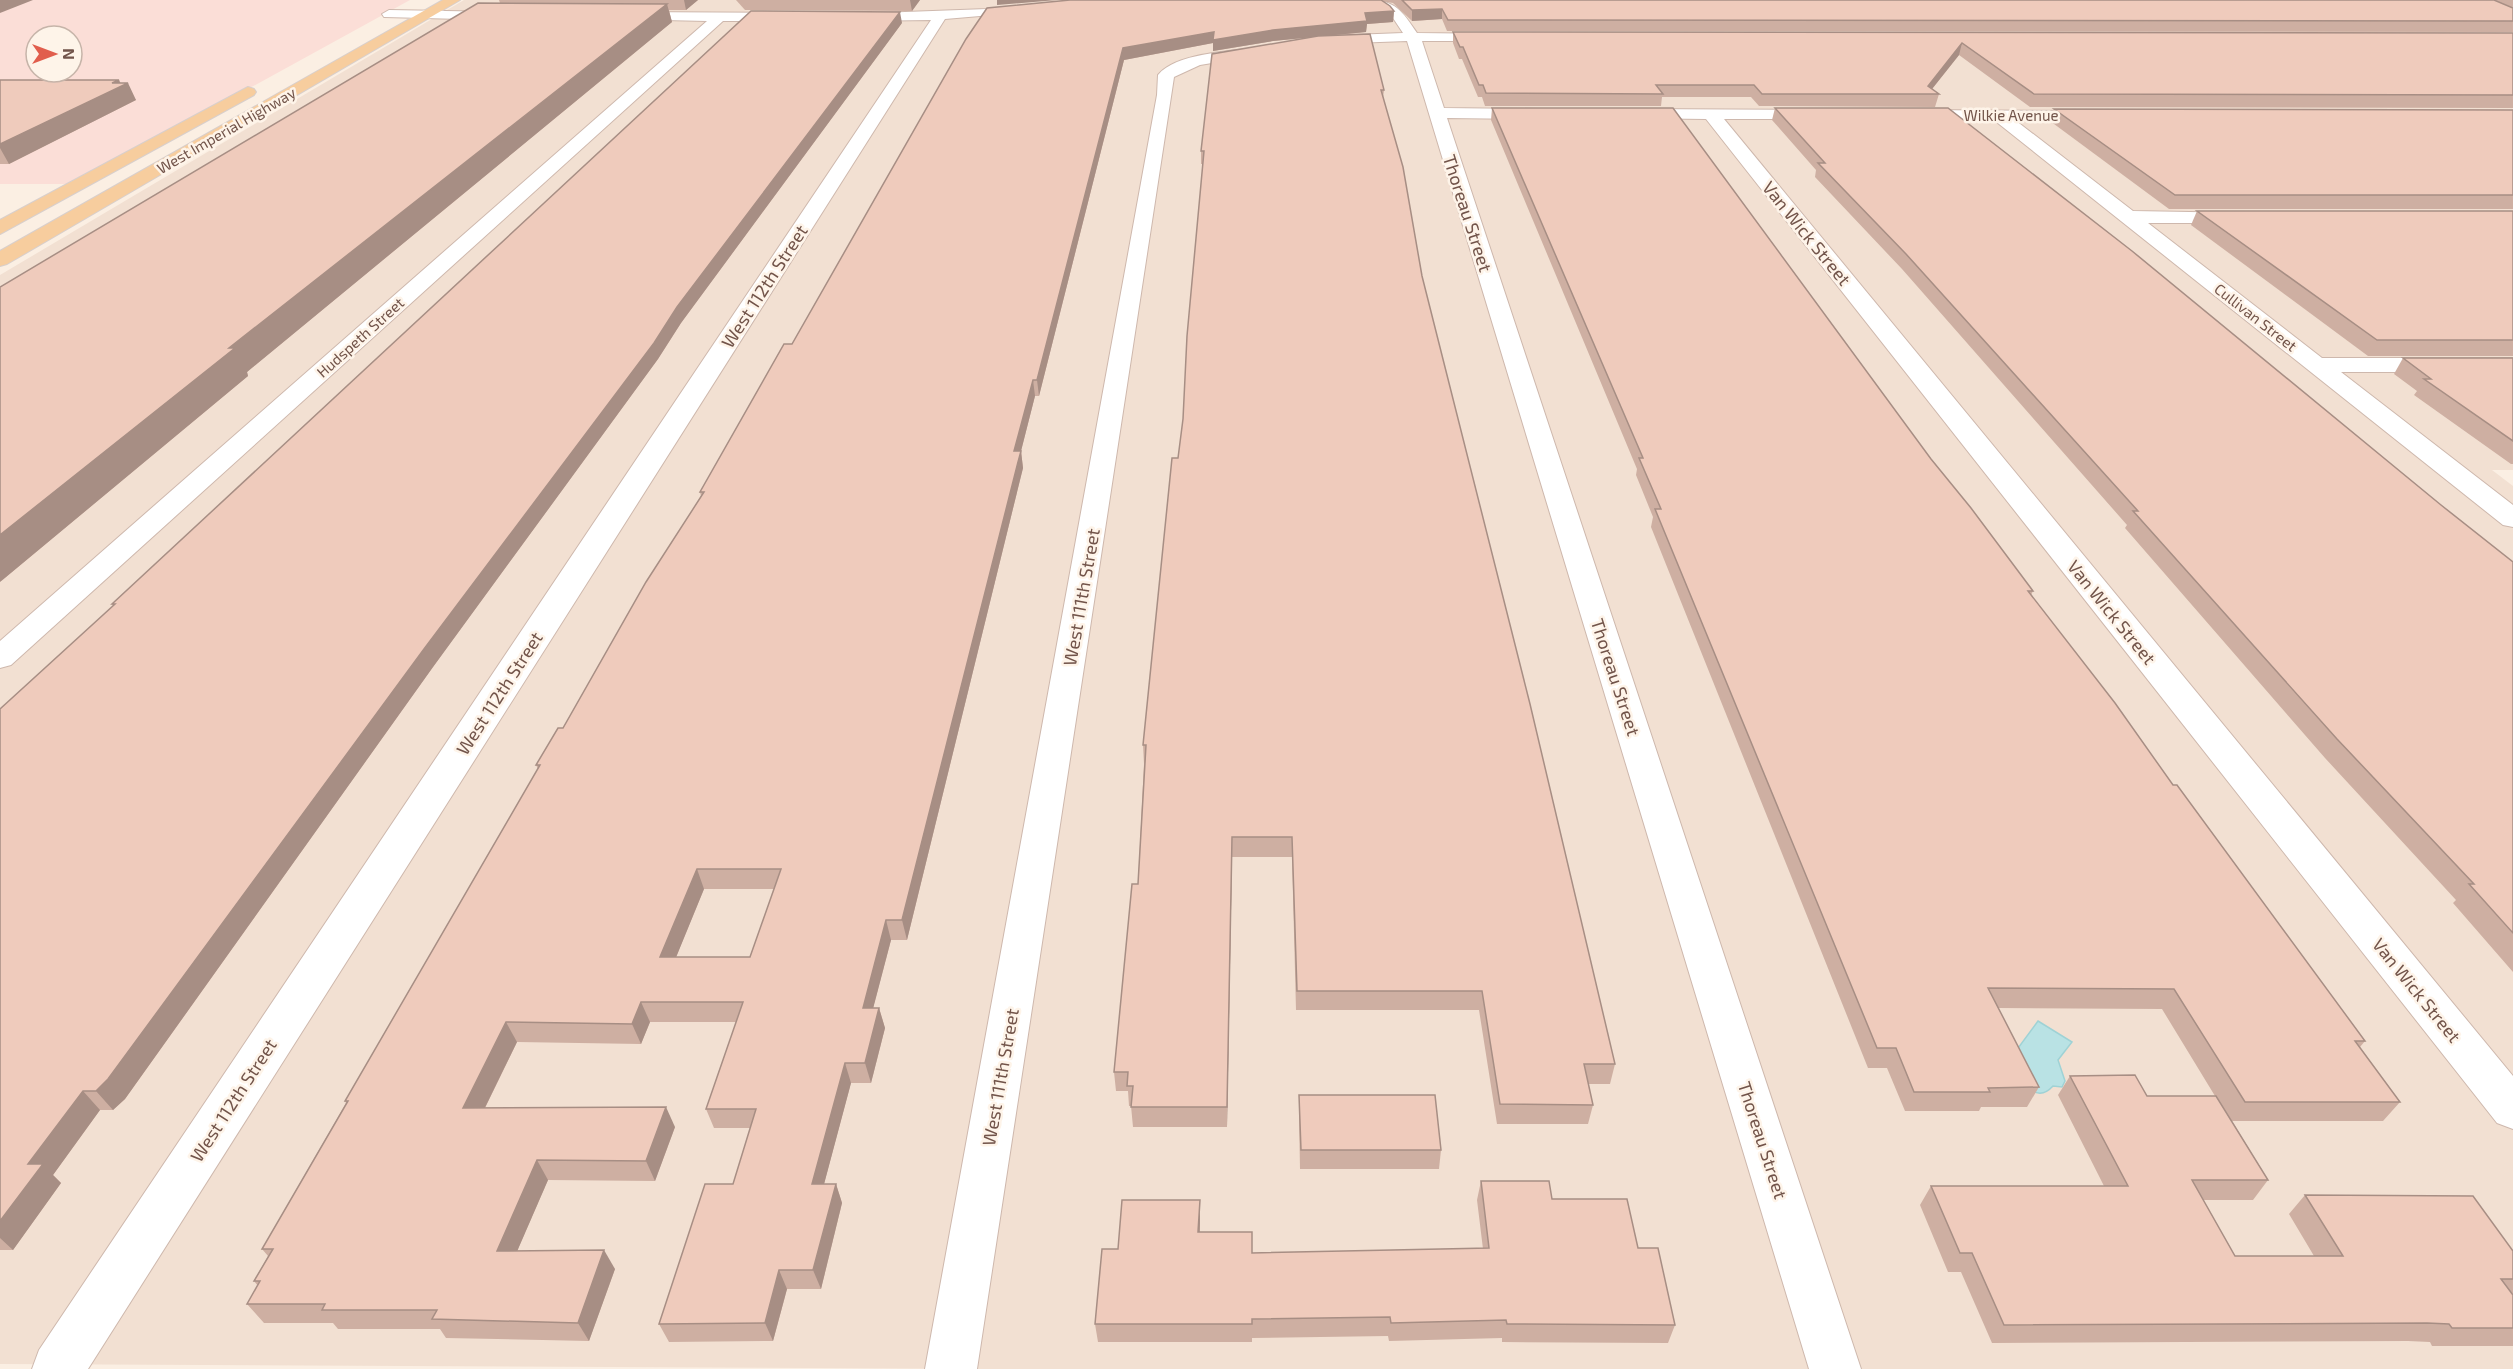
<svg xmlns="http://www.w3.org/2000/svg" width="2513" height="1369" font-family="'Exo 2',sans-serif">
  <style>
    .residential { fill: #f2e0d2 }
    .commercial { fill: #fbded7; fill-rule: evenodd }
    .water { fill: #b9e2e4; stroke: #9fd2d5; stroke-width: 1.5 }
    .lines { fill: none; stroke-linecap: round; stroke-linejoin: round }
    .minor-casing { stroke: #ceb8ad; stroke-width: 2 }
    .primary-casing { stroke: #d8cfcc; stroke-width: 2 }
    .minor { fill: #fff; fill-rule: evenodd }
    .primary { fill: #f7cd9e; fill-rule: evenodd }
    .wall { fill: #ceafa2; fill-rule: evenodd }
    .shaded-wall { fill: #a78e84 }
    .building { fill: #efcbbc; stroke: #a78e84; stroke-width: 1.5; fill-rule: evenodd }
    .labels { text-anchor: middle; dominant-baseline: central; stroke-width: 5; stroke-linejoin: round; paint-order: stroke }
    .far-street-label { font-size: 15px; fill: #72544a; stroke: #fef4e9 }
    .street-label { font-size: 18px; fill: #72544a; stroke: #fef4e9 }
  </style>
  <rect width="100%" height="100%" fill="#fbefe3"/>
  <polygon class="residential" points="464,0 2513,0 2513,470 2492,470 2513,486 2513,1369 987,1369 0,1364 0,275"/>
  <path class="commercial" d="M0 0H410L75 184H0ZM36 36H72V72H36Z"/>
  <path class="water" d="M2038 1021 2072 1042 2058 1060 2065 1081 2062 1087 2053 1086C2033 1108 2019 1074 2010 1059Z"/>
  <g class="lines">
    <g class="minor-casing">
      <g id="minor">
        <polygon points="1086,0 1124,0 1117,4 945,19 88,1369 32,1369 39,1350 931,20 856,21 851,20 851,14 987,9"/>
        <path d="M1367 0C1396 0 1402 11 1417 33L1502 34 1504 37 1502 40 1497 41H1422L1444 108 1536 109 1544 114 1536 119 1447 118 1861 1369H1809L1407 41 1326 44 1319 40 1326 36 1403 33 1391 15Z"/>
        <polygon points="389,10 501,12 508,16 501,20 384,17 382,14"/>
        <polygon points="625,12 789,13 796,17 789,21 723,21 11,665 0,668 0,641 707,21 620,19 620,13"/>
        <path d="M1255 48 1260 49 1262 52 1260 55 1200 65 1174 77 977 1369H925L1157 95 1158 75C1176 53 1228 52 1255 48Z"/>
        <polygon points="1633,109 1824,110 1826,114 1824,118 1818,119 1724,119 2513,1076 2513,1129 2497,1123 1706,119 1627,118 1625,114 1627,110"/>
        <polygon points="1912,110 2103,111 2105,115 2097,120 2015,120 2133,211 2246,213 2249,217 2239,223 2148,223 2322,358 2513,358 2513,372 2341,372 2513,505 2513,527 2503,525 1994,120 1906,119 1904,115"/>
      </g>
    </g>
    <g class="primary-casing">
      <g id="primary">
        <polygon points="443,0 460,0 7,264 0,266 0,251"/>
        <polygon points="248,87 254,89 256,92 254,95 0,234 0,220"/>
      </g>
    </g>
    <use href="#minor" class="minor"/>
    <use href="#primary" class="primary"/>
  </g>
  <g class="wall">
    <polygon points="499,0 698,0 686,10 669,10 672,22 247,372 248,376 0,582 500,3"/>
    <polygon points="736,0 920,0 912,11 745,10"/>
    <path d="M1070 0H2513V32L1447 31 1442 19 1412 21 1393 3 1381 1 1394 11 1393 22 1367 24 1366 32 1339 35 1384 90 1383 98 1422 276 1615 1064 1610 1084H1588L1593 1105 1588 1124H1497L1479 1010H1296L1292 857H1232L1227 1127H1133L1131 1106H1129L1128 1091H1116L1114 1072 1138 884 1144 764 1143 745 1183 419 1203 164H1201V151L1303 38 1273 41 1213 51V43L1124 60 1039 396H1035L1021 451 1023 468 1020 480 907 940H891L873 1008H879L885 1028 871 1083H851L824 1184H836L842 1203 821 1289H787L773 1341 669 1342 659 1324 733 1184 750 1128H714L706 1109 736 1022H650L641 1044 517 1042 485 1108 675 1127 655 1181 548 1180 517 1251 615 1269 589 1341 446 1338 440 1329H338L333 1323H264L247 1304 258 1286 254 1281 268 1256 262 1249 346 1103 345 1101 538 769 536 765 563 728 701 496 700 492 792 344ZM704 889H774L750 957H676Z"/>
    <polygon points="902,23 681,323 658,359 433,667 125,1099 113,1110 100,1110 53,1175 61,1183 13,1250 0,1250 0,710 113,606 112,604"/>
    <polygon points="1453,32 2513,33 2513,108 2030,107 1959,55 1932,89 1939,94 1935,107 1759,106 1751,97 1662,97 1661,106 1485,106 1482,97 1478,97 1462,59 1459,59 1453,43"/>
    <polygon points="0,80 120,83 136,100 9,164 0,164"/>
    <polygon points="1492,108 1931,459 2033,591 2031,595 2365,1041 2360,1047 2400,1102 2383,1121 2232,1121 2268,1180 2253,1200 2203,1200 2235,1256 2314,1256 2289,1214 2305,1195 2513,1251 2513,1346 2432,1346 2430,1342 2408,1341 1992,1343 1961,1272 1948,1272 1920,1205 1931,1186 2104,1186 2058,1095 2070,1076 2147,1096 2215,1096 2162,1009 1998,1008 2039,1087 2027,1107 1981,1107 1979,1111 1905,1111 1887,1068 1868,1068 1651,527 1653,517 1636,475 1637,469 1491,120"/>
    <polygon points="1775,108 2441,505 2513,562 2513,972 2453,903 2456,900 2325,758 2125,528 2127,525 1902,269 1815,177 1816,170 1772,120"/>
    <polygon points="2054,109 2513,110 2513,209 2169,209 2050,121"/>
    <polygon points="2197,211 2513,211 2513,356 2368,356 2191,225"/>
    <polygon points="2403,358 2513,358 2513,464 2511,464 2414,395 2417,391 2394,374"/>
    <polygon points="1299,1095 1441,1150 1439,1169 1300,1169 1299,1115"/>
    <polygon points="1481,1181 1552,1199 1638,1248 1675,1325 1668,1343 1502,1342 1502,1338 1389,1341 1388,1336 1252,1338 1252,1342 1098,1342 1095,1324 1118,1249 1200,1219 1200,1232 1252,1253 1483,1249 1477,1200"/>
  </g>
  <g class="shaded-wall">
    <polygon points="0,0 33,0 0,13"/>
    <polygon points="684,0 698,0 686,10"/>
    <polygon points="910,0 920,0 912,11"/>
    <polygon points="997,0 1057,0 997,5"/>
    <polygon points="667,4 672,22 247,372 248,376 0,582 0,535 229,348"/>
    <polygon points="1442,9 1442,19 1412,21 1412,10"/>
    <polygon points="1394,11 1393,22 1367,24 1366,32 1273,41 1213,51 1213,43 1124,60 1039,396 1037,380 1123,48 1214,32 1365,13"/>
    <polygon points="900,12 902,23 681,323 658,359 433,667 125,1099 113,1110 96,1091 677,307"/>
    <polygon points="1962,43 1959,55 1928,94 1928,86"/>
    <polygon points="119,80 122,86 128,83 136,100 9,164 0,148 0,144"/>
    <polygon points="1033,380 1035,396 1021,451 1023,468 1020,480 907,940 902,920 1014,451"/>
    <polygon points="1232,837 1232,857 1227,1127 1227,1107"/>
    <polygon points="697,869 704,889 668,977 660,957"/>
    <polygon points="886,920 891,940 868,1028 863,1008"/>
    <polygon points="641,1002 650,1022 641,1044 632,1024"/>
    <polygon points="879,1008 885,1028 871,1083 865,1063"/>
    <polygon points="506,1022 517,1042 475,1128 463,1108"/>
    <polygon points="845,1063 851,1083 819,1203 812,1184"/>
    <polygon points="83,1091 100,1110 53,1175 61,1183 13,1250 0,1238 0,1221 28,1164"/>
    <polygon points="666,1107 675,1127 655,1181 646,1161"/>
    <polygon points="537,1160 548,1180 509,1270 497,1251"/>
    <polygon points="836,1184 842,1203 821,1289 813,1270"/>
    <polygon points="1200,1200 1200,1219 1199,1251 1198,1232"/>
    <polygon points="604,1250 615,1269 589,1341 578,1323"/>
    <polygon points="779,1270 787,1289 773,1341 765,1323"/>
  </g>
  <g class="building">
    <path d="M1070 0H1381L1390 6 1394 11 1365 13 1367 21 1273 30 1213 40 1214 32 1123 48 1037 380H1033L1014 451H1021L1018 462 902 920H886L863 1008H879L865 1063H845L812 1184H836L813 1270H779L765 1323 659 1324 705 1184H733L756 1109H706L743 1002H641L632 1024 506 1022 463 1108 666 1107 646 1161 537 1160 497 1251 604 1250 578 1323 432 1319 437 1310H322L325 1304H247L260 1281H254L273 1249H262L348 1101H345L540 765H536L558 728H563L646 582 704 492H700L784 344H792L966 39 987 8ZM697 869H781L750 957H660Z"/>
    <polygon points="1402,0 2494,0 2513,8 2513,21 1448,20 1442,9 1412,10"/>
    <polygon points="478,3 667,4 229,348 235,348 0,535 0,287"/>
    <polygon points="751,11 900,12 677,307 654,343 424,649 108,1079 96,1091 83,1091 28,1164 43,1164 0,1221 0,709 115,604 112,604"/>
    <polygon points="1453,32 2513,33 2513,95 2034,94 1962,43 1928,86 1939,94 1762,94 1754,85 1656,85 1663,94 1486,93 1483,85 1479,85 1463,47 1460,47"/>
    <polygon points="1370,34 1384,90 1381,90 1403,167 1422,276 1530,704 1615,1064 1584,1064 1593,1105 1500,1104 1482,991 1297,991 1292,837 1232,837 1227,1107 1131,1107 1133,1086 1127,1086 1128,1072 1114,1072 1132,884 1138,884 1146,745 1143,745 1172,458 1178,458 1183,419 1187,336 1204,151 1201,151 1212,54 1318,36"/>
    <polygon points="0,80 119,80 112,83 128,83 0,144"/>
    <polygon points="1492,108 1673,108 1931,459 1971,508 2033,591 2028,591 2115,703 2173,785 2177,785 2365,1041 2355,1041 2400,1102 2245,1102 2174,989 1988,988 2039,1087 1988,1088 1990,1092 1914,1092 1896,1048 1877,1048 1655,509 1661,509 1639,458 1643,458"/>
    <polygon points="1775,108 1948,108 2132,251 2441,505 2513,562 2513,933 2469,884 2474,884 2337,739 2133,511 2138,511 1906,254 1818,163 1825,163"/>
    <polygon points="2054,109 2513,110 2513,195 2175,195"/>
    <polygon points="2197,211 2513,211 2513,340 2377,340"/>
    <polygon points="2403,358 2513,358 2513,441 2424,379 2431,379"/>
    <polygon points="2135,1075 2147,1096 2216,1096 2268,1180 2192,1180 2235,1256 2343,1256 2305,1195 2473,1196 2513,1251 2513,1279 2501,1279 2513,1295 2513,1328 2452,1328 2449,1324 2427,1323 2004,1325 1972,1253 1960,1253 1931,1186 2128,1186 2070,1076"/>
    <polygon points="1299,1095 1435,1095 1441,1150 1301,1150"/>
    <polygon points="1481,1181 1549,1181 1552,1199 1627,1199 1638,1248 1658,1248 1675,1325 1507,1324 1506,1320 1391,1323 1390,1317 1252,1319 1252,1324 1095,1324 1102,1249 1118,1249 1122,1200 1200,1200 1198,1232 1252,1232 1252,1253 1489,1248"/>
  </g>
  <g class="labels">
    <g class="far-street-label">
      <text x="2011" y="115">Wilkie Avenue</text>
      <text transform="translate(226 130) rotate(-30)">West Imperial Highway</text>
      <text transform="translate(2256 317) rotate(38)">Cullivan Street</text>
      <text transform="translate(360 337) rotate(-42)">Hudspeth Street</text>
    </g>
    <g class="street-label">
      <text transform="translate(1468 213) rotate(72)">Thoreau Street</text>
      <text transform="translate(1807 233) rotate(51)">Van Wick Street</text>
      <text transform="translate(764 286) rotate(-57)">West 112th Street</text>
      <text transform="translate(1081 597) rotate(-80)">West 111th Street</text>
      <text transform="translate(2112 612) rotate(51)">Van Wick Street</text>
      <text transform="translate(1616 677) rotate(72)">Thoreau Street</text>
      <text transform="translate(499 693) rotate(-57)">West 112th Street</text>
      <text transform="translate(2417 990) rotate(51)">Van Wick Street</text>
      <text transform="translate(1000 1077) rotate(-80)">West 111th Street</text>
      <text transform="translate(233 1100) rotate(-57)">West 112th Street</text>
      <text transform="translate(1763 1140) rotate(72)">Thoreau Street</text>
    </g>
  </g>
  <g transform="translate(54 54) rotate(90)"><circle r="28" fill="#fef4e9" stroke="#c6b4a9" stroke-width="1.5"/>
  <path d="M0-4.5L10 22L0 15L-10 22Z" fill="#e15e4d"/>
  <text y="-9" font-size="16" font-weight="bold" text-anchor="middle" fill="#72544a">N</text>
  </g>
</svg>
